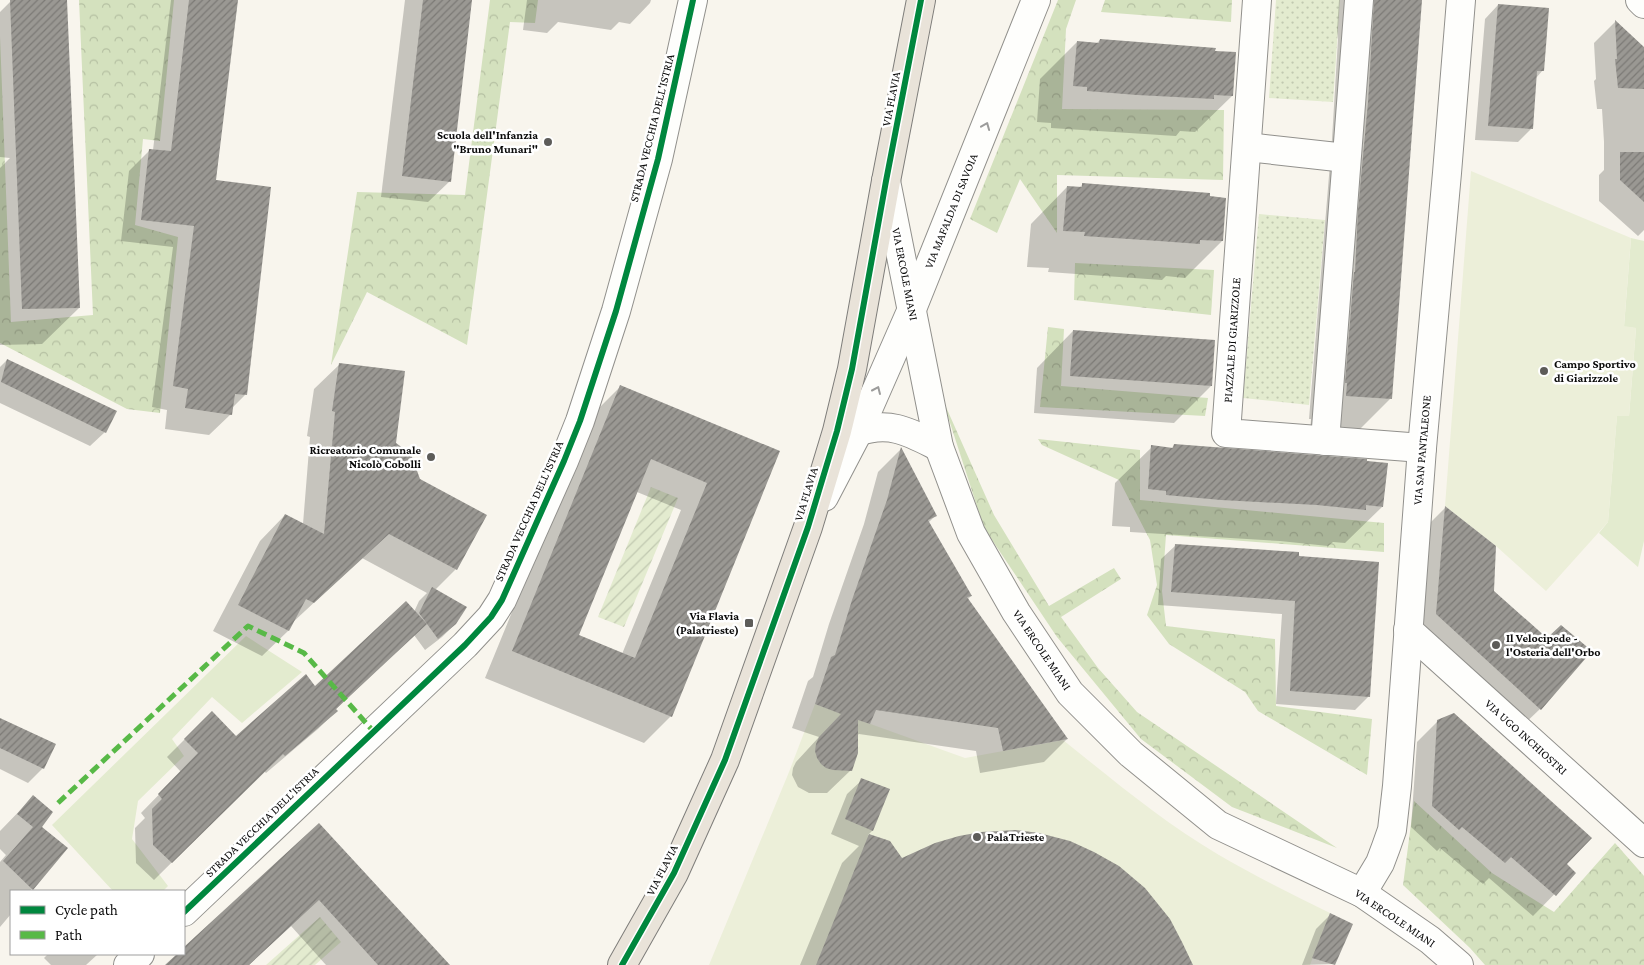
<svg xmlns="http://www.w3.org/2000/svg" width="1644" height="965" font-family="'Crimson Pro',serif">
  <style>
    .grass { fill: #e3ebcf }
    .forest { fill: url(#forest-crowns) }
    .park { fill: url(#park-dots) }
    .garden { fill: url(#garden-furrows) }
    .pitch { fill: #ecefd9 }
    .shadow { fill: #0003; fill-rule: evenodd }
    .building { fill: url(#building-hatch); fill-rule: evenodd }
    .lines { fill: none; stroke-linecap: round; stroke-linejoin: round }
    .minor-casing { stroke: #91908c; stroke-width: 30 }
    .major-casing { stroke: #7e7d7a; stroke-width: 30 }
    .minor { stroke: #fefefc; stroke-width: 28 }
    .major { stroke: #e9e3d9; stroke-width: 28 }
    .quiet { stroke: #58b947; stroke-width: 5; stroke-dasharray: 10 5; stroke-linecap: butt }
    .cycleway-casing { stroke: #fff; stroke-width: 9 }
    .cycleway { stroke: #00873e; stroke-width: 6 }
    .oneway { stroke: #9c9c9b }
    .poi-dot { fill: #5d5c59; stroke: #fff; stroke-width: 2 }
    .labels { text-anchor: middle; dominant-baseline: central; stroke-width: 5; stroke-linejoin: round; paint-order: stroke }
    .street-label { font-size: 12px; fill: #0a0a0a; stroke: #fff }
    .poi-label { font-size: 12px; font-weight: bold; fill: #0a0a0a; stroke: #fff; text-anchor: end }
  </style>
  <defs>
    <pattern id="forest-crowns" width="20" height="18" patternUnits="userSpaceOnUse" patternTransform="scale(1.25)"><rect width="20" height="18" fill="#d4e1be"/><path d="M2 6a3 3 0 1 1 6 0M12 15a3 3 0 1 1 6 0" fill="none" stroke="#b5c0a2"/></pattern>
    <pattern id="park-dots" width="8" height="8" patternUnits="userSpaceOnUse" patternTransform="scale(1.25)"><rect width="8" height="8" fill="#e3ebcf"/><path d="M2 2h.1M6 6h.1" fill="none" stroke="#c1c8b0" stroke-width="1.8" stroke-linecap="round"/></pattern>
    <pattern id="garden-furrows" width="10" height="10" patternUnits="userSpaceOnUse" patternTransform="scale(1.25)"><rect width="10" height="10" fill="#e3ebcf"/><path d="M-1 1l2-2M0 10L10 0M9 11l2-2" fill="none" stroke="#c1c8b0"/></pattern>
    <pattern id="building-hatch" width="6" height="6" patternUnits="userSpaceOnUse" patternTransform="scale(1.25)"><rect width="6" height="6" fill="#9a9893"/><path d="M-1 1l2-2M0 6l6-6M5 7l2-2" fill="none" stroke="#7c7a76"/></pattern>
  </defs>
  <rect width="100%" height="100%" fill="#f8f5ed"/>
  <g class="grass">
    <polygon points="1631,238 1644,241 1644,541 1638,567 1599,533 1608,522 1617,415 1629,416 1636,328 1624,327"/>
    <polygon points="246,636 302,672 242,723 212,697 172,739 184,756 138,801 132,839 168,886 163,891 113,891 52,825"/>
  </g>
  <g class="forest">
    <polygon points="79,0 174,0 160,141 143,139 135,225 178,237 160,413 127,409 0,343 0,36 11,322 93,315"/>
    <polygon points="490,0 538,0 535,23 510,22 467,345 367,292 331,365 357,192 465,195"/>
    <polygon points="1058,0 1076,0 1066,29 1062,109 1224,110 1223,180 1057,175 1057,233 1020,179 997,233 970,219"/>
    <polygon points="1105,0 1232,0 1231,22 1101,12"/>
    <polygon points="1075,263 1214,270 1211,315 1074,300"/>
    <polygon points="1048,327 1064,329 1061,386 1208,398 1205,416 1040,407"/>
    <polygon points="942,398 994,515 1049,606 1114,568 1121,579 1061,617 1098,668 1137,712 1337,848 1232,807 1141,739 1057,637 984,528"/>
    <polygon points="1038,439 1140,450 1140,500 1384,523 1384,552 1166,535 1162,591 1166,626 1275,639 1276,706 1372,719 1367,775 1258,711 1245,692 1169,644 1147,615 1157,585 1150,540 1119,480 1042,445"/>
    <polygon points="1414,801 1492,873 1554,912 1615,843 1644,876 1644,965 1485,965 1470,948 1403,885"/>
  </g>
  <g class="park">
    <polygon points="1276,0 1340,0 1333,102 1269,98"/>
    <polygon points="1259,214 1325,220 1309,405 1243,398"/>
  </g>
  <g class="garden">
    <polygon points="651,487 678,498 624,627 598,617"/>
    <polygon points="320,917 341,942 315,965 266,965"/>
  </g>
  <g class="pitch">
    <polygon points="1471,171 1631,238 1624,326 1636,328 1629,416 1617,416 1608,522 1546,591 1496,546 1445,506"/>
    <path d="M815 704 965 758 1063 740C1113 780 1163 822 1219 855 1255 876 1293 895 1330 913L1310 965H709L789 772Z"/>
  </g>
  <g class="shadow">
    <polygon points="38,0 66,0 79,308 42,344 0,345 0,168 10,158 0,157 0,12 10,2"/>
    <polygon points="171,0 236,0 215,181 245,395 231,409 231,414 209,435 165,429 167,410 152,407 173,247 121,241 129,171 150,150 153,150"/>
    <polygon points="405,0 471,0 450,181 428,202 381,197"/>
    <polygon points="527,0 651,0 650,3 630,24 619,22 611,30 558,22 547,33 523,30"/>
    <polygon points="1339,0 1420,0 1391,398 1354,435 1310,432 1311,419 1309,419 1332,139 1338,39 1337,31"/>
    <polygon points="1498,5 1543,70 1536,78 1532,128 1518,142 1475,140 1485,19"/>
    <polygon points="1615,22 1644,48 1644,230 1638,236 1599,201 1599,175 1604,170 1604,142 1602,109 1597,109 1594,81 1596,79 1594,43"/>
    <polygon points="1100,40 1232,96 1195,132 1180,131 1176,136 1051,128 1051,123 1037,122 1040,79 1077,42 1096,44"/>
    <polygon points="1083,184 1222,241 1185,278 1166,276 1162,280 1048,272 1049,268 1027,267 1031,224 1067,187 1079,188"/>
    <polygon points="1073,331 1211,386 1174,423 1034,413 1037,368"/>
    <polygon points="7,360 105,432 90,446 0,403 0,367"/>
    <polygon points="340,364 394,444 456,569 435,590 455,624 442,637 425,650 414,635 335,710 336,711 318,729 266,773 264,771 154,880 136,863 135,828 145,818 141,813 181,772 167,757 212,712 236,738 315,687 414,612 419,601 427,593 362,558 291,624 288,631 262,656 213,631 260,541 285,515 303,524 310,437 307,436 314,389"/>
    <path d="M620 387 779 452 671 716 644 743 485 678 593 414ZM637 492 681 510 622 654 577 635Z"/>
    <polygon points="1174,445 1382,507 1345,543 1333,542 1328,546 1280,541 1130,532 1130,527 1112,526 1115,483 1152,447 1171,449"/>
    <polygon points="900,450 935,516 928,523 971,596 967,600 1067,739 1044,762 980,773 976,751 859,734 856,736 851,770 827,793 809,793 798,787 792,775 793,768 796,762 819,737 792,728 808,681 813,677 829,624 864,524 878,472"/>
    <polygon points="1445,508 1494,546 1493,591 1540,709 1518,730 1415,636 1424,529"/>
    <polygon points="1175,546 1298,553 1369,696 1355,710 1276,704 1282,614 1158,605 1161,559"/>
    <polygon points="0,719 55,744 43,768 28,783 0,769"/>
    <polygon points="1438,721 1565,864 1575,873 1533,916 1489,878 1483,884 1440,848 1437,851 1411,827 1417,742"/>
    <polygon points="862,780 889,790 872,831 868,835 889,842 902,860 1190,965 800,965 842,863 859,846 831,834 847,794"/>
    <polygon points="33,797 40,827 66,848 30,891 11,891 11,914 0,927 0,862 6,855 0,849 0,831"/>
    <polygon points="319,824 448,965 326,965 291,926 249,965 167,965 179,954 184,954 184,949"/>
    <polygon points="1330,915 1334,964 1302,965 1316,929"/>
    <polygon points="48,954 98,954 86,965 51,965 44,958"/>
  </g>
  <g class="building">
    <polygon points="10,0 67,0 80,308 22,309"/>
    <polygon points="189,0 238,0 216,180 271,187 247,395 235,394 232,415 185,408 188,389 173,386 194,226 141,220 149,149 171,151"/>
    <polygon points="423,0 472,0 451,182 402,176"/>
    <polygon points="1374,0 1422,0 1392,399 1346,396 1347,383 1345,383 1354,272 1355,272 1358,210 1368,102"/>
    <polygon points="1498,4 1549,8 1544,71 1537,71 1533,129 1488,126"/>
    <polygon points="1615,20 1644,47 1644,89 1618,88 1615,59 1617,59"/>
    <polygon points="1100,39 1216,48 1215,51 1236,52 1233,96 1214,95 1214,99 1137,95 1087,91 1087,87 1073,86 1077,41 1099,43"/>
    <polygon points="1620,152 1644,152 1644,202 1620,180"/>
    <polygon points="1082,183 1210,193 1210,196 1226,198 1223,241 1200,240 1200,244 1159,241 1084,236 1085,232 1063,231 1067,186 1082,187"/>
    <polygon points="1073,330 1215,340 1212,386 1070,376"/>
    <polygon points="7,359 117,411 106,433 1,382"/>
    <polygon points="339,363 405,371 396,443 411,454 420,479 487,515 457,570 389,534 314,603 306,599 289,631 238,605 285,514 324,534 335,412 332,411"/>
    <path d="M620 385 780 451 672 717 512 651ZM651 459 707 483 635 658 579 635Z"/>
    <polygon points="1174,444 1367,459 1367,461 1388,463 1383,507 1366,505 1366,510 1317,505 1221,500 1166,495 1166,491 1148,489 1151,445 1173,448"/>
    <polygon points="901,447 937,516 928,520 972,596 967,597 1068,739 1003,751 998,728 876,710 870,724 858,720 858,753 852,771 833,770 826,768 821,764 817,758 815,751 816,744 819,737 841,714 815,704 831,657 835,655 852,600 887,500"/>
    <polygon points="1445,506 1496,546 1494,591 1547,638 1561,625 1592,651 1541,710 1436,614"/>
    <polygon points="1175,544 1299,552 1299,556 1379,562 1370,697 1290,691 1295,601 1171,592"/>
    <polygon points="432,587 467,607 456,624 438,639 419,613"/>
    <polygon points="406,601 427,624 336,709 338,711 285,756 283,754 172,863 153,845 152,809 162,799 158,794 198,753 184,739 212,711 236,736 306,674 315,686"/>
    <polygon points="1454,713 1592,838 1567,864 1576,873 1556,896 1511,857 1505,863 1462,827 1459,830 1432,806 1437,720"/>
    <polygon points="0,718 56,744 44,769 0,748"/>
    <polygon points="861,778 890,789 873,831 845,819"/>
    <polygon points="33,795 53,812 42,827 68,848 33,890 3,861 33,827 17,814"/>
    <polygon points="319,823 450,965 378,965 319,900 249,965 165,965 177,954 184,954 184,947"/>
    <polygon points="1016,830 1039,833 1070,841 1094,852 1119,866 1145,888 1170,919 1182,942 1193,965 816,965 869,834 890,841 902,858 935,843 959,836 981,832"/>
    <polygon points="1330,913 1353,924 1335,965 1312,958"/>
  </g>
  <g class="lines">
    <g class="minor-casing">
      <g id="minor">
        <polyline points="1257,0 1226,433 1422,448"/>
        <polyline points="1640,0 1644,4"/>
        <polyline points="1247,147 1346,158"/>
        <polyline points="886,181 939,447 971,533 1016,612 1070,693 1131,754 1218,825 1362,893 1430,940 1459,965"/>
        <path d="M858 432C890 420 911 433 939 447"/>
        <polyline points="1325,441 1359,0"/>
        <polyline points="824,497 858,432 912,309 1036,0"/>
        <polyline points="1408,630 1644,843"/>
        <polyline points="1362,893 1380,863 1386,847 1392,830 1397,786 1422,448 1447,173 1461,0"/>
        <polyline points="184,912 465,645 491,617 502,600 564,461 580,421 616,311 658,159 693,0"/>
        <polyline points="128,965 140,954"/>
      </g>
    </g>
    <g class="major-casing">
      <polyline id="major" points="622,965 674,873 725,760 808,527 837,431 852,369 886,181 921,0"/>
    </g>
    <use href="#minor" class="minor"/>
    <use href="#major" class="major"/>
    <polyline class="quiet" points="58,803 248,626 304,653 374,732"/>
    <g class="cycleway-casing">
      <g id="cycleway">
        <polyline points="184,912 465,645 491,617 502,600 564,461 580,421 616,311 658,159 693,0"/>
        <polyline points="622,965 674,873 725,760 808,527 837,431 852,369 886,181 921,0"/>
      </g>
    </g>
    <use href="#cycleway" class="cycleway"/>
  </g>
  <defs><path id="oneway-chevron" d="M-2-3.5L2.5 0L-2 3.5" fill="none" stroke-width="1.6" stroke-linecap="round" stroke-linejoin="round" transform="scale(1.25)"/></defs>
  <g class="oneway">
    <use href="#oneway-chevron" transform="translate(986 126) rotate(-68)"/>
    <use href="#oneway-chevron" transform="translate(877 390) rotate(-66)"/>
  </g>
  <g class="poi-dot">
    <circle cx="548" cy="142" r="5"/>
    <circle cx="1544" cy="371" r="5"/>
    <circle cx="431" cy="457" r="5"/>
    <rect x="744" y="618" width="10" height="10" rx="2.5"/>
    <circle cx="1496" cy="645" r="5"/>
    <circle cx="977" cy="837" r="5"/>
  </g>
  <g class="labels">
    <g class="street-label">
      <text transform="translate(891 99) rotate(-79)">VIA FLAVIA</text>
      <text transform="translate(652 128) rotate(-76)">STRADA VECCHIA DELL'ISTRIA</text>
      <text transform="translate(951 211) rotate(-68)">VIA MAFALDA DI SAVOIA</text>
      <text transform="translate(905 274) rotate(79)">VIA ERCOLE MIANI</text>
      <text transform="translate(1232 340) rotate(-86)">PIAZZALE DI GIARIZZOLE</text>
      <text transform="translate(1422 450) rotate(-85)">VIA SAN PANTALEONE</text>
      <text transform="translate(806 494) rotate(-73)">VIA FLAVIA</text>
      <text transform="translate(529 511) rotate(-66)">STRADA VECCHIA DELL'ISTRIA</text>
      <text transform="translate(1042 650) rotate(56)">VIA ERCOLE MIANI</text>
      <text transform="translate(1526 737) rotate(42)">VIA UGO INCHIOSTRI</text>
      <text transform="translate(262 822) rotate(-44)">STRADA VECCHIA DELL'ISTRIA</text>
      <text transform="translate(662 870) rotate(-63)">VIA FLAVIA</text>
      <text transform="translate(1395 918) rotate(34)">VIA ERCOLE MIANI</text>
    </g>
    <g class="poi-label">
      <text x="538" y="135">Scuola dell'Infanzia<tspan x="538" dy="14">"Bruno Munari"</tspan></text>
      <text x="1554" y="364" text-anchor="start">Campo Sportivo<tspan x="1554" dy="14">di Giarizzole</tspan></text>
      <text x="421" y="450">Ricreatorio Comunale<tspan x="421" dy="14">Nicolò Cobolli</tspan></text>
      <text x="739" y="616">Via Flavia<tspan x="739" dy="14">(Palatrieste)</tspan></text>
      <text x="1506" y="638" text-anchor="start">Il Velocipede -<tspan x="1506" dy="14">l'Osteria dell'Orbo</tspan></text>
      <text x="987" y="837" text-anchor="start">PalaTrieste</text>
    </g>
  </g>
  <rect x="10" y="890" width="175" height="65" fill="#ffffff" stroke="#9d9d9d"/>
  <rect x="20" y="906" width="25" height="8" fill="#00873e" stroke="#9d9d9d"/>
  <text x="55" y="915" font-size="15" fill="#0a0a0a">Cycle path</text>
  <rect x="20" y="931" width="25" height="8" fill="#58b947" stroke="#9d9d9d"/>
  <text x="55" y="940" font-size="15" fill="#0a0a0a">Path</text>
</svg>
